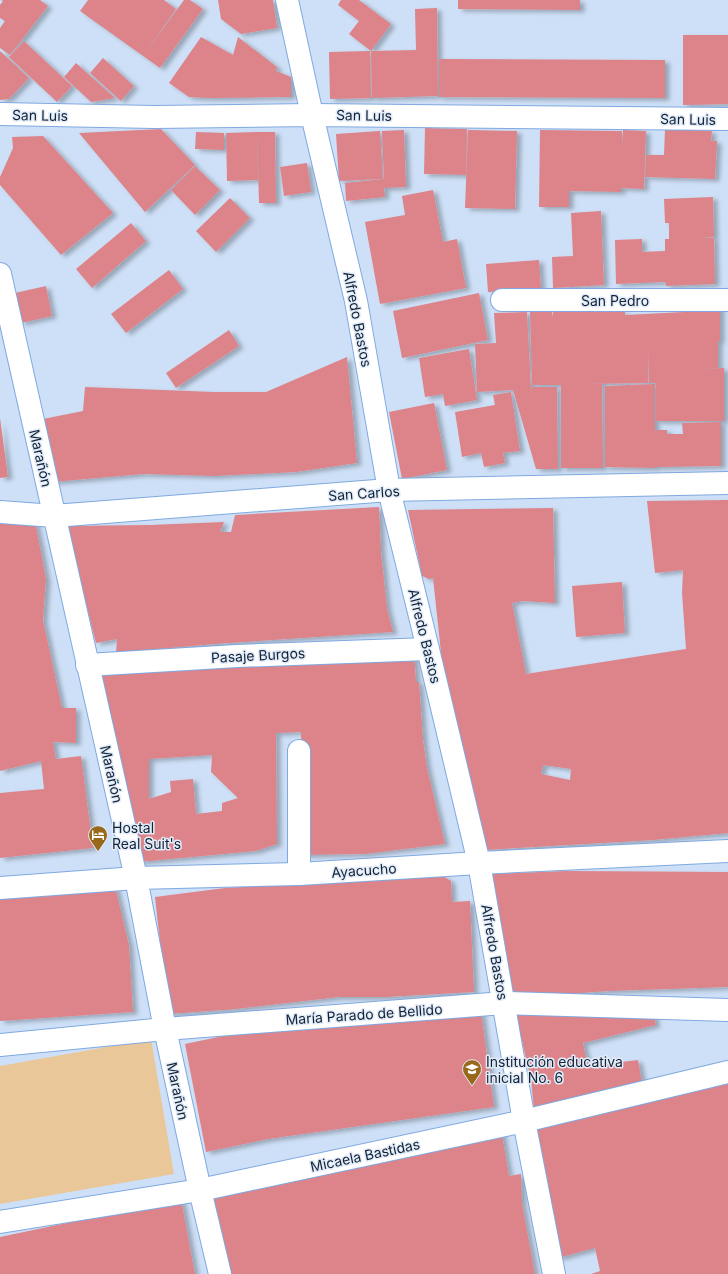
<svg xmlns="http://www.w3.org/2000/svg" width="728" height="1274" font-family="Inter,sans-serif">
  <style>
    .green { fill: #eac798 }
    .building { fill: #dd838a; fill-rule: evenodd; filter: url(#shadow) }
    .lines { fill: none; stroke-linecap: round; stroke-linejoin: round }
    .street-casing { stroke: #7fa9e0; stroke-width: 24 }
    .street { stroke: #fff; stroke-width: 22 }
    .labels { text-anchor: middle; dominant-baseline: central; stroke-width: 3; stroke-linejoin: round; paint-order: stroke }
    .street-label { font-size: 14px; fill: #122338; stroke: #e3ecf8 }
    .poi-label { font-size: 14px; fill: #122338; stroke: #e3ecf8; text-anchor: start }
  </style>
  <defs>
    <filter id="shadow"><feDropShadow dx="4.5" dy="2.5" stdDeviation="2" flood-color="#0004"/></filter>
  </defs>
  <rect width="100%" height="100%" fill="#cee0f7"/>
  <polygon class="green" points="151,1039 174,1174 0,1204 0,1066"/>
  <g class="building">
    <polygon points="1,0 40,0 48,6 10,55 0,48 0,28 5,21 0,18 0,5 3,1"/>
    <polygon points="88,0 164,0 176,9 146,52 184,0 190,0 203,9 160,68 80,11"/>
    <polygon points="218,0 273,0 277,28 241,34 221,19"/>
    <polygon points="341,0 359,0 391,24 371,51 349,34 359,21 338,5"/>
    <polygon points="458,0 580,0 580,10 458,9"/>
    <polygon points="437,8 438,96 372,98 371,51 416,50 415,9"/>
    <polygon points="683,35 728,35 728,104 683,105"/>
    <polygon points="201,37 233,55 238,37 277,67 276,71 291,77 291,97 210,98 189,97 169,83"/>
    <polygon points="24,41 72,86 57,102 9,57"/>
    <polygon points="0,51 29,78 9,99 0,100"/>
    <polygon points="370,51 371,98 330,99 329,52"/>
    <polygon points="103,58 134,86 121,101 90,73"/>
    <polygon points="439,59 665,60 665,98 439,97"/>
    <polygon points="76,63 115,98 91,102 64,77"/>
    <polygon points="425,128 467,129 466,175 424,174"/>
    <polygon points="161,129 195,165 145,212 79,133"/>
    <polygon points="665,129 712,131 711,141 717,141 715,179 645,177 646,155 672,155 664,155"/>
    <polygon points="404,130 406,187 384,188 385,197 346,201 345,183 384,179 382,131"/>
    <polygon points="468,130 517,131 515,209 465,208"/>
    <polygon points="540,130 622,131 622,145 623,130 646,131 644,189 621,188 621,192 569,191 569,207 539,207"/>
    <polygon points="380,131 383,179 339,181 336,134"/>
    <polygon points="196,132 224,133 224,150 195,149"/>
    <polygon points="257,132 258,180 227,181 226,133"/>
    <polygon points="257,132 275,132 276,203 259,203"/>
    <polygon points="43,136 113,213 61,255 0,185 0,177 13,148 12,137"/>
    <polygon points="307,163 311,192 284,196 280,167"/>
    <polygon points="195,166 220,190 195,215 171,190"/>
    <polygon points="433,190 443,242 457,239 466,288 380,304 365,222 405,215 402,196"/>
    <polygon points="713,197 714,237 700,238 714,238 715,284 666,286 666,282 616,284 615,240 642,239 642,252 665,251 665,239 669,239 669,223 665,223 664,199"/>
    <polygon points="230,198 250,218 216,252 196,231"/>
    <polygon points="601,211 604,285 553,288 552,257 573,256 571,213"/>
    <polygon points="131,223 146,241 92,288 76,269"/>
    <polygon points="539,260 541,289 488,292 486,264"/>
    <polygon points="169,270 183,289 126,333 111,314"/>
    <polygon points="46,286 52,316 21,323 15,293"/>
    <polygon points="479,293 488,340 402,358 393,311"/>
    <polygon points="720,305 720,341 718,341 718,368 700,369 724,368 724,421 656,421 656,383 649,383 648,350 648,383 585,384 602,384 603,468 561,468 561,385 532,385 530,312 552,312 553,318 553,309 604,309 604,312 625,312 625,315 684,312 684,306"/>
    <polygon points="527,312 531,390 532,387 557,387 558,469 536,469 513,390 477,392 475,344 496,343 494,313"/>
    <polygon points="229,330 239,346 176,388 166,373"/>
    <polygon points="469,349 477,400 445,406 443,394 425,397 419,358"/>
    <polygon points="347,357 357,463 296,472 214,476 143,474 52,482 43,419 83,411 85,387 214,392 266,392"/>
    <polygon points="655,384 655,430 667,430 667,434 683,434 682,423 721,422 721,466 655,467 655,463 655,468 605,467 605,386"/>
    <polygon points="511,392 520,451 503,453 505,463 484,467 481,453 462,457 455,412 495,405 493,395"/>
    <polygon points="434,403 447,470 402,479 389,412"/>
    <polygon points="0,418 8,477 0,478"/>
    <path d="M728 500V833L653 840 485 850 445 690 433 578 429 579 422 576 408 510 553 508 555 603 523 601 512 603 526 674 686 649 682 593 683 570 655 573 647 501ZM543 765 571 769 570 780 541 774Z"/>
    <polygon points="379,507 381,552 387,608 393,632 214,644 116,653 117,639 96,643 66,526 150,525 224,522 220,532 231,532 235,515"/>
    <polygon points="0,518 35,521 46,579 43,620 62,708 76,708 76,743 53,742 56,759 81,756 93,848 0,858 0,793 44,789 41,761 0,771"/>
    <polygon points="622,582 625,633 576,637 572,586"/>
    <path d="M414 653 416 682H419L423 740 427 768 445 844 365 854 303 855 301 732 276 733 277 844 256 851 139 862 97 672ZM212 755 211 772 238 798 222 803V811L196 814 193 779 170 781 171 792 149 799V759Z"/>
    <polygon points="566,871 728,872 728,987 609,991 508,998 490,874"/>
    <polygon points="441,875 451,881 452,902 470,901 474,992 385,997 339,997 236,1009 168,1014 155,897 225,888"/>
    <polygon points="115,886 129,945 133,1012 0,1021 0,892"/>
    <polygon points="514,1007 653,1012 656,1025 583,1043 588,1066 638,1060 643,1088 534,1110 531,1080"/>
    <polygon points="481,1011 494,1107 268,1139 206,1152 185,1044 247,1031"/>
    <polygon points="728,1083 728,1274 591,1274 600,1271 595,1248 558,1258 528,1123"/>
    <polygon points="501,1129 509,1176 521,1174 522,1204 535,1274 226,1274 209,1196"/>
    <polygon points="181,1199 195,1274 0,1274 0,1237"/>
  </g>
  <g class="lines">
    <g class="street-casing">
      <g id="street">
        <polyline points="287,0 312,115 356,301 389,490 428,649 479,863 524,1121 554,1274"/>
        <polyline points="0,114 154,117 312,115 728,119"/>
        <polyline points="0,274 136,878 165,1029 200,1190 220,1274"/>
        <polyline points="502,300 728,300"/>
        <polyline points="0,512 54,516 389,490 728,483"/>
        <polyline points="87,665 237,656 428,649"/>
        <polyline points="299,874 299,751"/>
        <polyline points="0,888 136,878 299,874 479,863 728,851"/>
        <polyline points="0,1045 165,1029 504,1003 728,1010"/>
        <polyline points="0,1222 200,1190 524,1121 728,1072"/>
      </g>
    </g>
    <use href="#street" class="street"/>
  </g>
  <defs>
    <g id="hotel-pin" transform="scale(1)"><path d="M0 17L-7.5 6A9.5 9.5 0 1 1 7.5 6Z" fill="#98691a" stroke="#e3ecf8"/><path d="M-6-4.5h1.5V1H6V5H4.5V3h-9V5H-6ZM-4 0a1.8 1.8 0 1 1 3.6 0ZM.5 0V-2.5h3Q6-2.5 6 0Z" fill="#fff"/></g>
    <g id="school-pin" transform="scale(1)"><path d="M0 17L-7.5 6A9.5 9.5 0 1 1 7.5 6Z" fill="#98691a" stroke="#e3ecf8"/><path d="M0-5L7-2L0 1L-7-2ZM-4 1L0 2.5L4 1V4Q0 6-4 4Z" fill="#fff"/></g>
  </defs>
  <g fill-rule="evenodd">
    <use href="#hotel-pin" x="98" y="835"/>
    <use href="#school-pin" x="472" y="1069"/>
  </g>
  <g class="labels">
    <g class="street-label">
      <text transform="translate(40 115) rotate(1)">San Luis</text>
      <text transform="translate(364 115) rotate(1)">San Luis</text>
      <text transform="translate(688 119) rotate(1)">San Luis</text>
      <text x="615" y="300">San Pedro</text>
      <text transform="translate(358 319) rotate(79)">Alfredo Bastos</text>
      <text transform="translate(41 458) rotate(77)">Marañón</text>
      <text transform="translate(364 493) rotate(-4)">San Carlos</text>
      <text transform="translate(425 636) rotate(76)">Alfredo Bastos</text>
      <text transform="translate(258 655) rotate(-3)">Pasaje Burgos</text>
      <text transform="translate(112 774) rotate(77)">Marañón</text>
      <text transform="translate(364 870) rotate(-4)">Ayacucho</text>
      <text transform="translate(495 952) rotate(80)">Alfredo Bastos</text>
      <text transform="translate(364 1014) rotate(-4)">María Parado de Bellido</text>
      <text transform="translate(178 1091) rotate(78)">Marañón</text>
      <text transform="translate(365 1155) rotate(-12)">Micaela Bastidas</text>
    </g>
    <g class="poi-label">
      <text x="112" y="827">Hostal<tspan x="112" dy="16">Real Suit's</tspan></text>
      <text x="486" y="1061">Institución educativa<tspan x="486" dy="16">inicial No. 6</tspan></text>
    </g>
  </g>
</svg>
